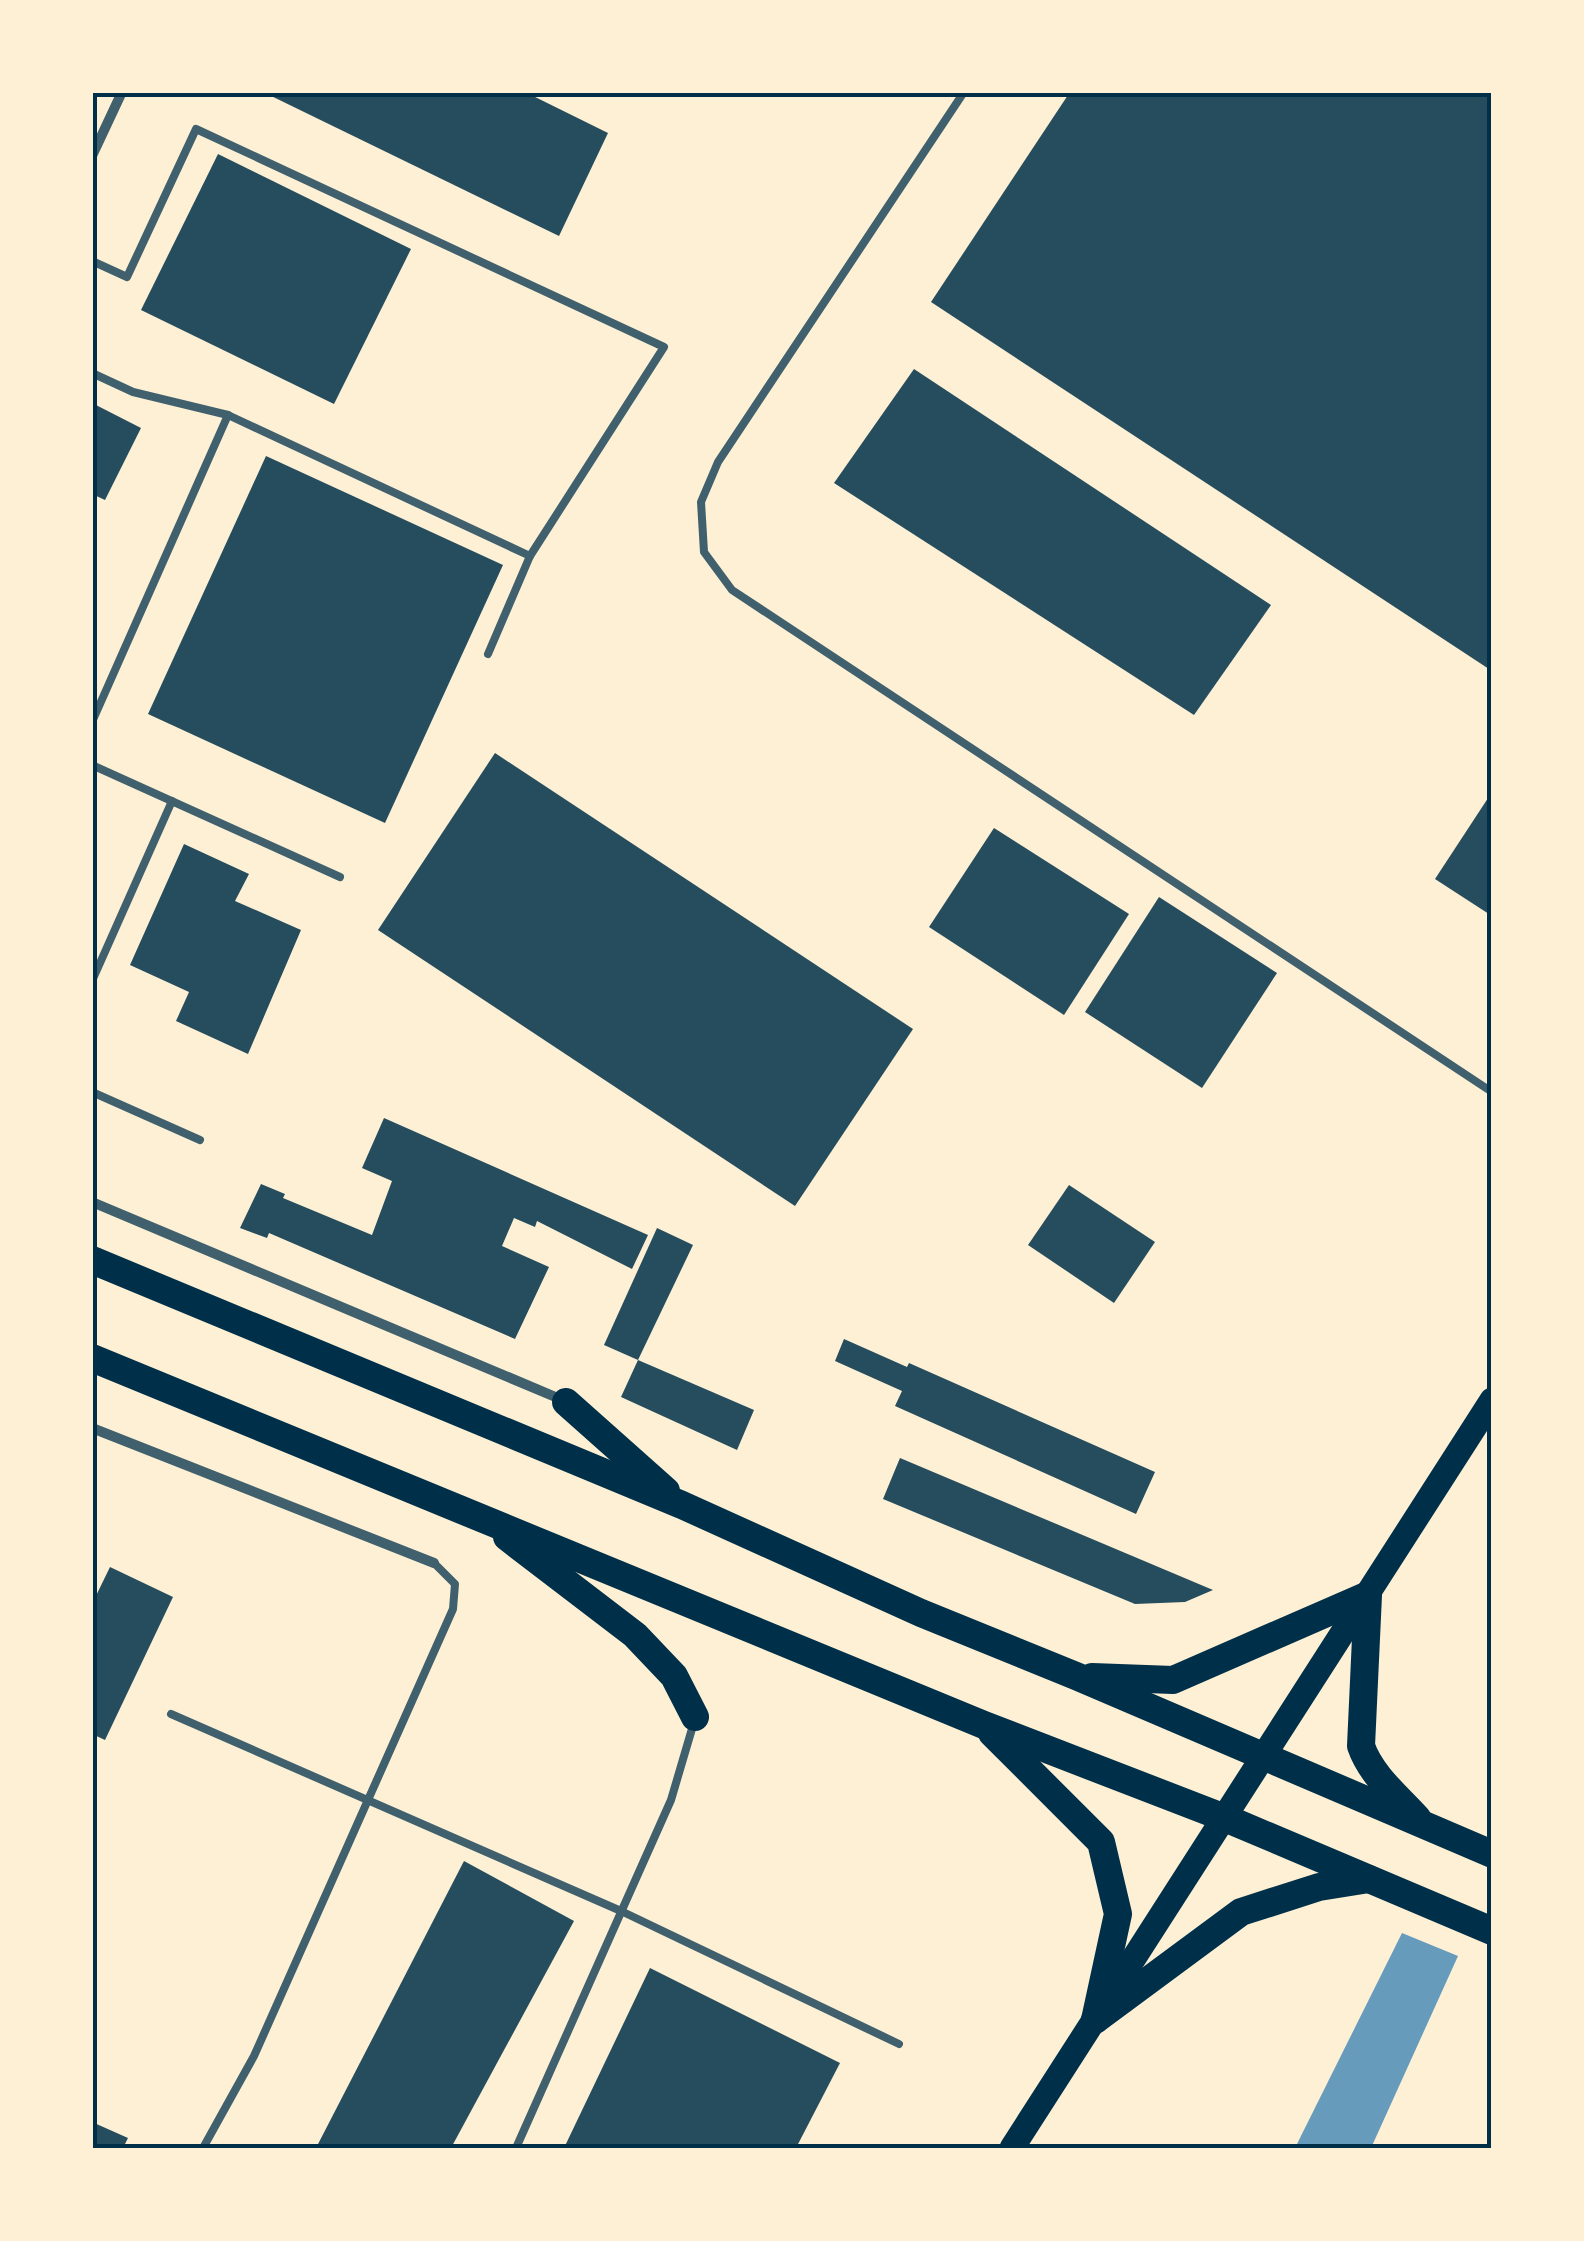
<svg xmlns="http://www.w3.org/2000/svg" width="1584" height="2241" font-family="Jost,sans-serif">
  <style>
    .water { fill: #669bbc }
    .building { fill: #264d5e }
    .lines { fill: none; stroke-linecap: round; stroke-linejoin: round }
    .service { stroke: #3f606c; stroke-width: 8 }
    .minor { stroke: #3f606c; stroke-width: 10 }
    .primary { stroke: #003049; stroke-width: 25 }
    .trunk { stroke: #003049; stroke-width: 28 }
    .neatline { fill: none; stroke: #003049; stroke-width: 4 }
  </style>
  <rect width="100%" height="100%" fill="#fdf0d5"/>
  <polygon class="water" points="1402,1933 1458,1956 1371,2148 1295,2148"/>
  <g class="building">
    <polygon points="263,92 525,92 608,133 559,236"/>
    <polygon points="1070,92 1492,92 1492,671 931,302"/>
    <polygon points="218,154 411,249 334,404 141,310"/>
    <polygon points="914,369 1271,605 1194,715 834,483"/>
    <polygon points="92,403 141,428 105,500 92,494"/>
    <polygon points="266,456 503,565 385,823 148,714"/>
    <polygon points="495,753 913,1029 795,1206 378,930"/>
    <polygon points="1492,792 1492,916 1435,879"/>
    <polygon points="994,828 1129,914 1064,1015 929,927"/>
    <polygon points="184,844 249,874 235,901 301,930 248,1054 176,1021 189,992 130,965"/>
    <polygon points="1159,897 1277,973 1202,1088 1085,1012"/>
    <polygon points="384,1118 648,1235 632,1269 537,1221 535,1227 514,1218 502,1246 549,1267 515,1339 269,1233 267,1238 240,1228 261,1184 285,1194 283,1198 372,1235 392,1181 362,1168"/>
    <polygon points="1069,1185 1155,1242 1114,1303 1028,1245"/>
    <polygon points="657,1228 693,1245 638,1360 604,1345"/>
    <polygon points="844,1339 907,1367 909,1363 1155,1472 1136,1514 895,1406 902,1391 835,1361"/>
    <polygon points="638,1360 754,1410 737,1450 621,1397"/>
    <polygon points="900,1458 1213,1590 1185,1602 1135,1604 883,1499"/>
    <polygon points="110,1567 173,1597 105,1740 92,1734 92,1604"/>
    <polygon points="464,1861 574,1921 451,2148 316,2148"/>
    <polygon points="650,1968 840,2063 796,2148 564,2148"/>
    <polygon points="92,2122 128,2138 123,2148 92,2148"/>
  </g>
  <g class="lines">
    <g class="service">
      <polyline points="964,92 718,462 701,502 704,552 732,590 1492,1092"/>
      <polyline points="92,261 127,277 196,129 664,347 530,556 228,415"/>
      <polyline points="92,373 133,392 228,415 92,722"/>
      <polyline points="488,654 530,556"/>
      <polyline points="92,765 340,877"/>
      <polyline points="92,981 172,801"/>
      <polyline points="92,1092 200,1140"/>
      <polyline points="171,1714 621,1911 899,2044"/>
      <polyline points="203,2148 254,2056 453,1609 455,1584 434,1563"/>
      <polyline points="516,2148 671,1800 694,1722"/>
    </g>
    <g class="minor">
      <polyline points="92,156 122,92"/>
      <polyline points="92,1202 565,1401"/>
      <polyline points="92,1428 434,1563"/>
    </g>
    <polyline class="primary" points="1012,2148 1492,1400"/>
    <g class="trunk">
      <polyline points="92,1260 682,1505 921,1613 1076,1676 1492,1854"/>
      <polyline points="92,1358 984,1725 1225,1818 1492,1931"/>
      <polyline points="566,1402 666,1491"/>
      <polyline points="507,1537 635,1635 674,1676 695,1717"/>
      <path d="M1092 1677 1173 1680 1368 1595 1361 1746C1371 1775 1397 1796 1417 1818"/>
      <polyline points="992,1733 1101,1842 1118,1914 1095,2020"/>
      <polyline points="1095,2020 1241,1912 1319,1887 1369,1879"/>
    </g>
  </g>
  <rect width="1584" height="2241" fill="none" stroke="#fdf0d5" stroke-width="190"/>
  <rect x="95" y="95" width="1394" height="2051" class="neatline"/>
</svg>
